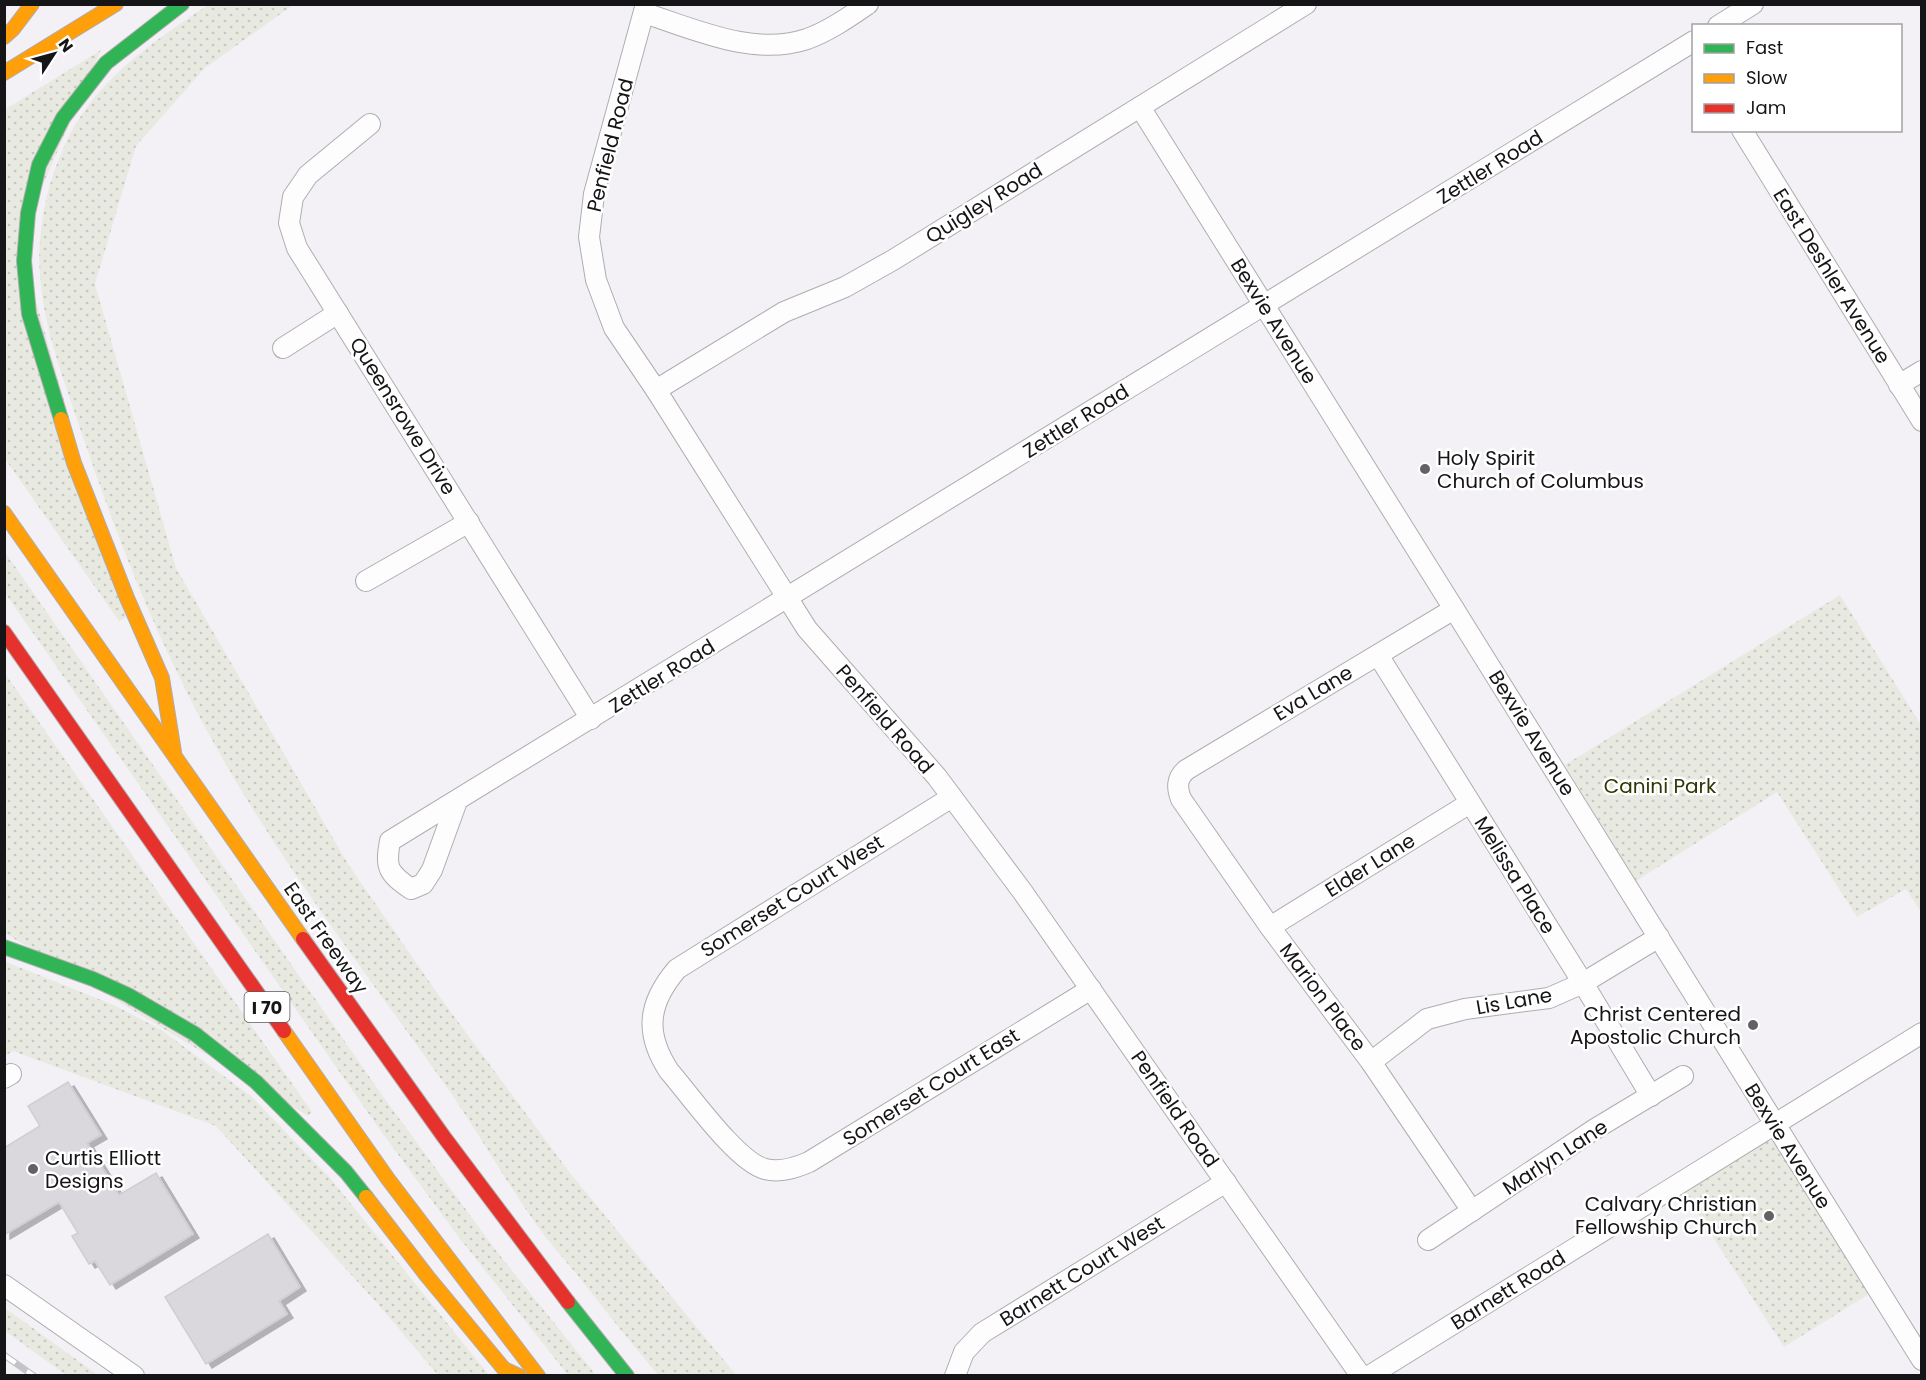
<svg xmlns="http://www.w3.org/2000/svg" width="1926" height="1380" font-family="Poppins,sans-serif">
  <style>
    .grass { fill: url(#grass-dots) }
    .building { fill: #dad7dd; stroke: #d0ced1; stroke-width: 1.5; filter: url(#shadow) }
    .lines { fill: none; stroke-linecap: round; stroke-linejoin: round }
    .street-casing { stroke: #afadb0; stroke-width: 22 }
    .fast-casing { stroke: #afadb0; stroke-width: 16 }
    .slow-casing { stroke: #afadb0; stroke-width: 16 }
    .jam-casing { stroke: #afadb0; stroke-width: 16 }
    .street { stroke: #fdfdfe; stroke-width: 20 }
    .fast { stroke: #30b455; stroke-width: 14 }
    .slow { stroke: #ff9f0a; stroke-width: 14 }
    .jam { stroke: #e5322d; stroke-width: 14 }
    .rail-casing { stroke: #c4c3c5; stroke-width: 7 }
    .rail { stroke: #fff; stroke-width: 4.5; stroke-dasharray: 14; stroke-linecap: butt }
    .poi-dot { fill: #636164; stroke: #fff; stroke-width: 2 }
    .labels { text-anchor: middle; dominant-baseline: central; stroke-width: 5; stroke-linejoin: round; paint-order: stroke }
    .shield { fill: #fff; stroke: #5b5a5c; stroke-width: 1.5 }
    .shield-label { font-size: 18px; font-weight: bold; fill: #151416 }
    .street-label { font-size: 20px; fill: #151416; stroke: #fff }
    .poi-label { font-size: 20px; fill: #151416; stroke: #fff; text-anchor: start }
    .park-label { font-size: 20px; fill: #2d3804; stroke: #fff }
  </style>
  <defs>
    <pattern id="grass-dots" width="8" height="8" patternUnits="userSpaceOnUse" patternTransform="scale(1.5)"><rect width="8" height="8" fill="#e8eae2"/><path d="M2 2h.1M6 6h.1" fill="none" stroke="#c6c8c1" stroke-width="1.8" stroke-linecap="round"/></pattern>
    <filter id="shadow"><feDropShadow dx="6" dy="4" stdDeviation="0" flood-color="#0004"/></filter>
  </defs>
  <rect width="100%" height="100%" fill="#f4f1f6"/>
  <g class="grass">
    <path d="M208 5H293L205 68 136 146 95 284 176 568 348 864 442 1000 570 1173 736 1375H658C632 1344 607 1313 582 1281 567 1262 550 1244 536 1224 503 1178 476 1128 443 1082 367 974 285 869 220 754 162 653 119 544 82 434 60 368 32 301 41 230 46 186 63 138 90 103 122 62 166 33 208 5Z"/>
    <polygon points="101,50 19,241 126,618 119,621 5,459 4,110"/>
    <polygon points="5,552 382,1095 494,1248 596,1375 568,1375 457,1235 378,1127 5,593"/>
    <polygon points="1840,595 1921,725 1921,912 1906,889 1857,917 1777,792 1636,881 1565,765"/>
    <polygon points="4,672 312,1112 308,1116 5,933"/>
    <polygon points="4,961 116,1006 160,1029 251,1096 331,1179 489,1375 438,1375 376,1302 216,1126 13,1051 5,1056"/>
    <polygon points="1774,1141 1872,1292 1784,1347 1683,1191 1762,1142"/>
    <polygon points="5,1308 98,1375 66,1375 5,1331"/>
  </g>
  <g class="building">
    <polygon points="68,1082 101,1135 87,1143 119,1195 156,1173 193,1234 110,1285 95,1261 89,1264 72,1236 78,1233 59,1202 4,1235 4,1148 40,1126 28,1106"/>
    <polygon points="268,1234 300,1287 279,1301 287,1314 206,1364 165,1297"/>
  </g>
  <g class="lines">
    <g class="street-casing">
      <g id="street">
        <polyline points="646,4 594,194 589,237 596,280 614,328 656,390 807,629 937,777 1022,891 1361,1376"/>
        <path d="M644 13C695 29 753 57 807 39 829 31 849 17 868 4"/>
        <polyline points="1718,26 1753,4"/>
        <polyline points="1140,107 1454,609 1922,1360"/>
        <polyline points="370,124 308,175 293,197 289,223 297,248 591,719"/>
        <polyline points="1742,130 1922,421"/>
        <polyline points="283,348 338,313"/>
        <polyline points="1899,385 1922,371"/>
        <polyline points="656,390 784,312 845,287 893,260 1306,4"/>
        <polyline points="366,581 469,522"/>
        <path d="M1454 609 1186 770C1176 779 1177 788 1181 799L1270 927 1371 1062 1472 1211"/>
        <polyline points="1378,655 1583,983 1651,1096"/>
        <path d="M952 797 677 969C648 1003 644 1033 669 1071 690 1095 737 1162 765 1169 780 1173 795 1168 809 1162L1091 989"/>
        <path d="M457 801 432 870 423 884 411 889C388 873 385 868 390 841L1694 41"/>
        <polyline points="1270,927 1470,803"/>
        <polyline points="1371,1062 1427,1019 1465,1009 1549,998 1583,983 1659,937"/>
        <polyline points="4,1078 11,1074"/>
        <polyline points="1428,1240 1595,1129 1683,1076"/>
        <polyline points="4,1285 134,1376"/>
        <polyline points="955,1376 964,1352 982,1333 1226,1182"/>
        <polyline points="1369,1376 1922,1033"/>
      </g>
    </g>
    <g class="fast-casing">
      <g id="fast">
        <polyline points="61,419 29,314 24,261 28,213 39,165 63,118 106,63 182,4"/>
        <polyline points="4,947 93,979 128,995 195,1034 256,1082 346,1172 366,1197"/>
        <polyline points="568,1302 627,1376"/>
      </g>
    </g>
    <g class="slow-casing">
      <g id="slow">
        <polyline points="4,37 13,29 32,4"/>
        <polyline points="4,73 116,4"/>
        <polyline points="61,419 74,463 127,598 162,678 174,752"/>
        <polyline points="4,513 303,939"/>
        <polyline points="284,1031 388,1179 538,1376"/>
        <polyline points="366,1197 427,1276 504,1369 519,1376"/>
      </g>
    </g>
    <g class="jam-casing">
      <g id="jam">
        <polyline points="4,632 284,1031"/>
        <polyline points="303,939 444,1137 568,1302"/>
      </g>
    </g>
    <use href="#street" class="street"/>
    <use href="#fast" class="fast"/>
    <use href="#slow" class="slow"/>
    <use href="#jam" class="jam"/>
    <g class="rail-casing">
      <polyline id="rail" points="4,1355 34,1376"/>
    </g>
    <use href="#rail" class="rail"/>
  </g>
  <g class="poi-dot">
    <circle cx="1425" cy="469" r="6"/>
    <circle cx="1753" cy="1025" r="6"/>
    <circle cx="33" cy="1169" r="6"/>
    <circle cx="1769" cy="1216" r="6"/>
  </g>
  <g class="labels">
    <rect class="shield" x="244.5" y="992" width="45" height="30" rx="4.5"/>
    <g class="shield-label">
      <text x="267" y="1007">I 70</text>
    </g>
    <g class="street-label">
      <text transform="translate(610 145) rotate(-76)">Penfield Road</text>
      <text transform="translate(1490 167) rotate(-32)">Zettler Road</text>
      <text transform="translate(984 203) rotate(-32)">Quigley Road</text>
      <text transform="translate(1832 276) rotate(58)">East Deshler Avenue</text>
      <text transform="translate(1274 321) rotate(58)">Bexvie Avenue</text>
      <text transform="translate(403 416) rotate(58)">Queensrowe Drive</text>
      <text transform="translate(1076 421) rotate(-32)">Zettler Road</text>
      <text transform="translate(662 676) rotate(-32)">Zettler Road</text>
      <text transform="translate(1313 693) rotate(-31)">Eva Lane</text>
      <text transform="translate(885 719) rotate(49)">Penfield Road</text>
      <text transform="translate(1532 733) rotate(58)">Bexvie Avenue</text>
      <text transform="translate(1370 865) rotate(-32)">Elder Lane</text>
      <text transform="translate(1515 875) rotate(58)">Melissa Place</text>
      <text transform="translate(792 896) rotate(-32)">Somerset Court West</text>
      <text transform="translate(326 938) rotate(55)">East Freeway</text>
      <text transform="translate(1323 997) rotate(53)">Marion Place</text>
      <text transform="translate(1514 1001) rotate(-10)">Lis Lane</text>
      <text transform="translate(931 1087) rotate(-32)">Somerset Court East</text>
      <text transform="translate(1175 1109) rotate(55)">Penfield Road</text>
      <text transform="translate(1788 1146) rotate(58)">Bexvie Avenue</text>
      <text transform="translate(1555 1157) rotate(-33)">Marlyn Lane</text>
      <text transform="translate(1082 1271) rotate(-32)">Barnett Court West</text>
      <text transform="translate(1508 1290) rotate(-32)">Barnett Road</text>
    </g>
    <g class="poi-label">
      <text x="1437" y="458">Holy Spirit<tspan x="1437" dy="23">Church of Columbus</tspan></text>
      <text x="1741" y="1014" text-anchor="end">Christ Centered<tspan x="1741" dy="23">Apostolic Church</tspan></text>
      <text x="45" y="1158">Curtis Elliott<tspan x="45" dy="23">Designs</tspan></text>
      <text x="1757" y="1204" text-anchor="end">Calvary Christian<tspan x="1757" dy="23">Fellowship Church</tspan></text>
    </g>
    <g class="park-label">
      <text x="1660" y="786">Canini Park</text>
    </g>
  </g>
  <rect width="1926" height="1380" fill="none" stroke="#151416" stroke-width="12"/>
  <rect x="1692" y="24" width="210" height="108" fill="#ffffff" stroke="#a1a1a2" stroke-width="1.5"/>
  <rect x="1704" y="44" width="30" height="9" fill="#30b455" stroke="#a1a1a2" stroke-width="1.5"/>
  <text x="1746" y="54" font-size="18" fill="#151416">Fast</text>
  <rect x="1704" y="74" width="30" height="9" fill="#ff9f0a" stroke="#a1a1a2" stroke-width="1.5"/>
  <text x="1746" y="84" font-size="18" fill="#151416">Slow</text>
  <rect x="1704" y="104" width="30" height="9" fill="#e5322d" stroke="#a1a1a2" stroke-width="1.5"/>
  <text x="1746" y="114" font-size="18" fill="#151416">Jam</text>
  <g transform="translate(54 54) rotate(54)" stroke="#ffffff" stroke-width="4.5" paint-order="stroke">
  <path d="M0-4.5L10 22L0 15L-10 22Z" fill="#151416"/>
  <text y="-9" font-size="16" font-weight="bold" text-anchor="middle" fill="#151416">N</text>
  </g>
</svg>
